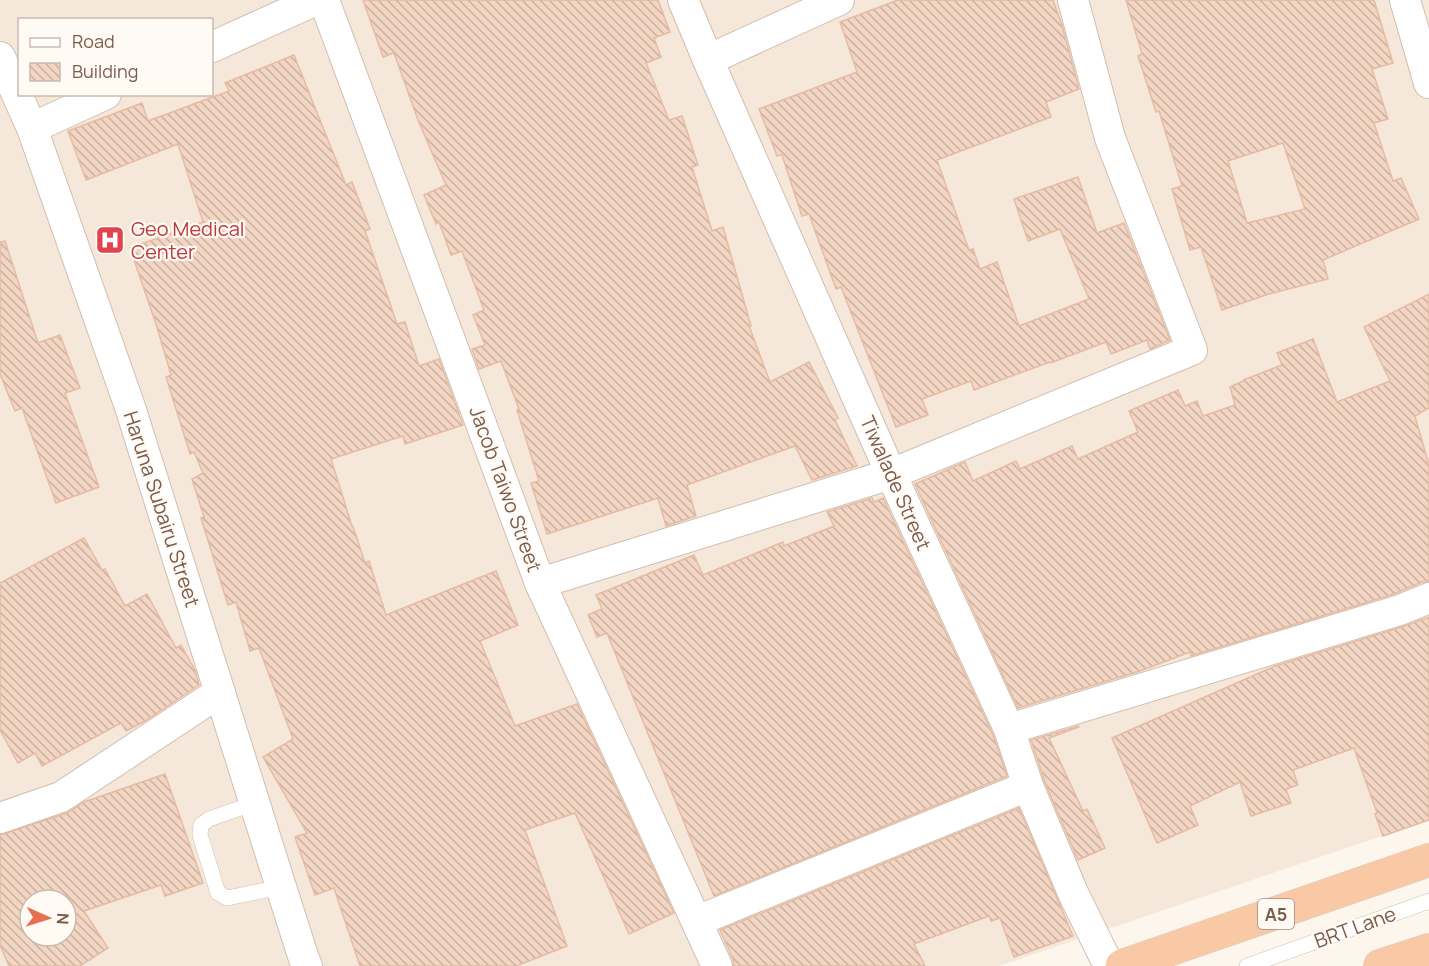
<svg xmlns="http://www.w3.org/2000/svg" width="1429" height="966" font-family="Manrope,sans-serif">
  <style>
    .residential { fill: #f5e8da; fill-rule: evenodd }
    .building { fill: url(#building-back-hatch); stroke: #e6bba3; stroke-width: 1.5; fill-rule: evenodd }
    .lines { fill: none; stroke-linecap: round; stroke-linejoin: round }
    .service-casing { stroke: #d1beb0; stroke-width: 16 }
    .minor-casing { stroke: #d1beb0; stroke-width: 32 }
    .trunk-casing { stroke: #dad1cd; stroke-width: 34 }
    .service { stroke: #fff; stroke-width: 15 }
    .minor { stroke: #fff; stroke-width: 30 }
    .trunk { stroke: #f9c8a4; stroke-width: 33 }
    .labels { text-anchor: middle; dominant-baseline: central; stroke-width: 4.5; stroke-linejoin: round; paint-order: stroke }
    .shield { fill: #fffaf3; stroke: #a28b7f; stroke-width: 1.5 }
    .shield-label { font-size: 18px; font-weight: bold; fill: #7a5c4d }
    .health-label { font-size: 20px; fill: #be3a42; stroke: #fffaf3; text-anchor: start }
    .street-label { font-size: 20px; fill: #7a5c4d; stroke: #fffaf3 }
  </style>
  <defs>
    <pattern id="building-back-hatch" width="6" height="6" patternUnits="userSpaceOnUse" patternTransform="scale(1.5)"><rect width="6" height="6" fill="#f3d5c3"/><path d="M-1 5l2 2M0 0l6 6M5-1l2 2" fill="none" stroke="#cab0a1"/></pattern>
  </defs>
  <rect width="100%" height="100%" fill="#fdf6ec"/>
  <path class="residential" d="M0 0H1429V820L999 966H0ZM20 20H212V94H20ZM30 900H66V936H30Z"/>
  <g class="building">
    <polygon points="363,0 658,0 670,32 654,38 661,57 646,63 669,120 682,116 698,165 692,167 712,231 723,227 751,326 749,326 770,382 809,362 838,418 835,420 857,466 812,480 795,446 687,485 696,516 666,526 658,498 547,534 531,483 539,481 517,410 519,409 501,361 479,369 472,349 485,345 473,315 484,310 462,251 451,255 439,222 436,224 424,195 446,185 418,120 394,53 383,57"/>
    <polygon points="898,0 1053,0 1062,25 1079,89 1046,102 1051,117 937,160 969,250 973,249 980,269 997,262 1019,326 1089,299 1060,229 1028,241 1014,199 1078,177 1097,233 1124,223 1170,340 1150,349 1147,340 1111,354 1106,342 1051,363 1050,362 974,390 971,381 922,399 928,415 896,427 841,287 836,289 809,214 802,216 782,155 777,156 759,109 857,72 840,22"/>
    <path d="M1126 0H1374L1393 63 1372 69 1388 119 1374 123 1393 181 1401 178 1419 219 1323 260 1328 279 1269 294 1222 310 1201 247 1190 250 1172 189 1182 186 1159 111 1156 112 1138 56 1142 54ZM1283 143 1305 209 1247 223 1228 161Z"/>
    <polygon points="294,55 346,185 352,182 370,229 365,231 397,324 405,322 419,366 439,359 463,425 405,444 403,436 331,459 352,526 353,526 365,563 369,561 386,615 496,571 518,625 480,641 515,726 577,704 674,913 629,934 575,813 525,830 567,946 516,966 360,966 334,888 315,895 295,837 307,833 263,757 293,739 259,648 250,651 236,602 228,605 201,518 204,517 192,479 203,473 194,452 190,454 166,377 171,375 157,327 130,248 203,222 178,144 86,180 68,131 142,103 148,121 229,91 225,83"/>
    <polygon points="5,241 38,343 60,335 80,388 65,393 99,487 56,503 22,408 15,411 0,374 0,242"/>
    <polygon points="1429,294 1429,408 1415,416 1429,465 1429,581 1422,582 1394,594 1191,656 1190,652 1140,671 1018,708 915,484 965,462 973,481 1016,461 1020,469 1072,446 1078,459 1138,432 1129,411 1178,390 1185,406 1197,401 1203,416 1235,405 1230,387 1243,381 1243,380 1282,365 1277,353 1313,339 1337,402 1390,381 1364,327"/>
    <polygon points="872,498 874,502 883,498 993,735 1007,776 714,896 607,633 597,637 588,615 602,609 596,595 694,555 703,575 783,542 784,546 834,526 827,512"/>
    <polygon points="84,538 102,570 105,569 125,606 147,594 176,648 181,645 195,670 199,685 145,721 126,731 121,723 42,766 35,753 18,763 0,730 0,583"/>
    <polygon points="1429,617 1429,820 1383,836 1375,814 1377,813 1354,748 1293,770 1298,785 1286,789 1291,803 1251,816 1240,782 1190,806 1198,825 1157,843 1112,738 1275,666 1405,626"/>
    <polygon points="1078,726 1079,727 1049,738 1083,811 1087,809 1105,848 1078,860 1044,780 1031,740"/>
    <path d="M165 774 203 883 165 896 161 885 84 911 108 948 80 966H9L0 945V835L67 813 84 802ZM30 900H66V936H30Z"/>
    <polygon points="1019,808 1073,936 1014,957 1000,918 991,921 989,916 914,944 925,966 734,966 733,959 720,930"/>
  </g>
  <g class="lines">
    <g class="service-casing">
      <g id="service">
        <polyline points="255,803 209,819 201,825 200,835 218,893 227,898 281,887"/>
        <polyline points="1247,966 1429,901"/>
      </g>
    </g>
    <g class="minor-casing">
      <g id="minor">
        <polyline points="324,0 540,583 717,966"/>
        <polyline points="683,0 708,60 891,474 1009,729 1028,786 1073,893 1109,966"/>
        <polyline points="1405,0 1429,83"/>
        <polyline points="212,47 316,0"/>
        <polyline points="0,57 32,128 130,407 281,887 304,959 307,966"/>
        <polyline points="708,60 839,0"/>
        <polyline points="32,128 106,94"/>
        <polyline points="540,583 891,474 1192,350 1110,138 1073,0"/>
        <polyline points="1009,729 1400,610 1429,598"/>
        <polyline points="0,818 61,797 220,692"/>
        <polyline points="697,921 1028,786"/>
      </g>
    </g>
    <g class="trunk-casing">
      <g id="trunk">
        <polyline points="1122,966 1429,860"/>
        <polyline points="1380,966 1429,950"/>
      </g>
    </g>
    <use href="#service" class="service"/>
    <use href="#minor" class="minor"/>
    <use href="#trunk" class="trunk"/>
  </g>
  <defs>
    <g id="hospital-square" transform="scale(1.5)"><rect x="-9" y="-9" width="18" height="18" rx="4" fill="#e0444e" stroke="#fffaf3"/><path d="M-5-5h3v3.5h4V-5h3V5h-3V1.5h-4V5h-3Z" fill="#fff"/></g>
  </defs>
  <g fill-rule="evenodd">
    <use href="#hospital-square" x="110" y="240"/>
  </g>
  <g class="labels">
    <rect class="shield" x="1258" y="899" width="36" height="30" rx="4.5"/>
    <g class="shield-label">
      <text x="1276" y="914">A5</text>
    </g>
    <g class="health-label">
      <text x="131" y="228">Geo Medical<tspan x="131" dy="23">Center</tspan></text>
    </g>
    <g class="street-label">
      <text transform="translate(896 483) rotate(66)">Tiwalade Street</text>
      <text transform="translate(506 489) rotate(70)">Jacob Taiwo Street</text>
      <text transform="translate(162 509) rotate(72)">Haruna Subairu Street</text>
      <text transform="translate(1355 927) rotate(-20)">BRT Lane</text>
    </g>
  </g>
  <rect x="18" y="18" width="195" height="78" fill="#fffaf3" stroke="#cabbb1" stroke-width="1.5"/>
  <rect x="30" y="38" width="30" height="9" fill="#ffffff" stroke="#cabbb1" stroke-width="1.5"/>
  <text x="72" y="48" font-size="18" fill="#7a5c4d">Road</text>
  <rect x="30" y="63" width="30" height="18" fill="url(#building-back-hatch)" stroke="#cabbb1" stroke-width="1.5"/>
  <text x="72" y="78" font-size="18" fill="#7a5c4d">Building</text>
  <g transform="translate(48 918) rotate(93)"><circle r="28" fill="#fffaf3" stroke="#cabbb1" stroke-width="1.5"/>
  <path d="M0-4.5L10 22L0 15L-10 22Z" fill="#e76f51"/>
  <text y="-9" font-size="16" font-weight="bold" text-anchor="middle" fill="#7a5c4d">N</text>
  </g>
</svg>
